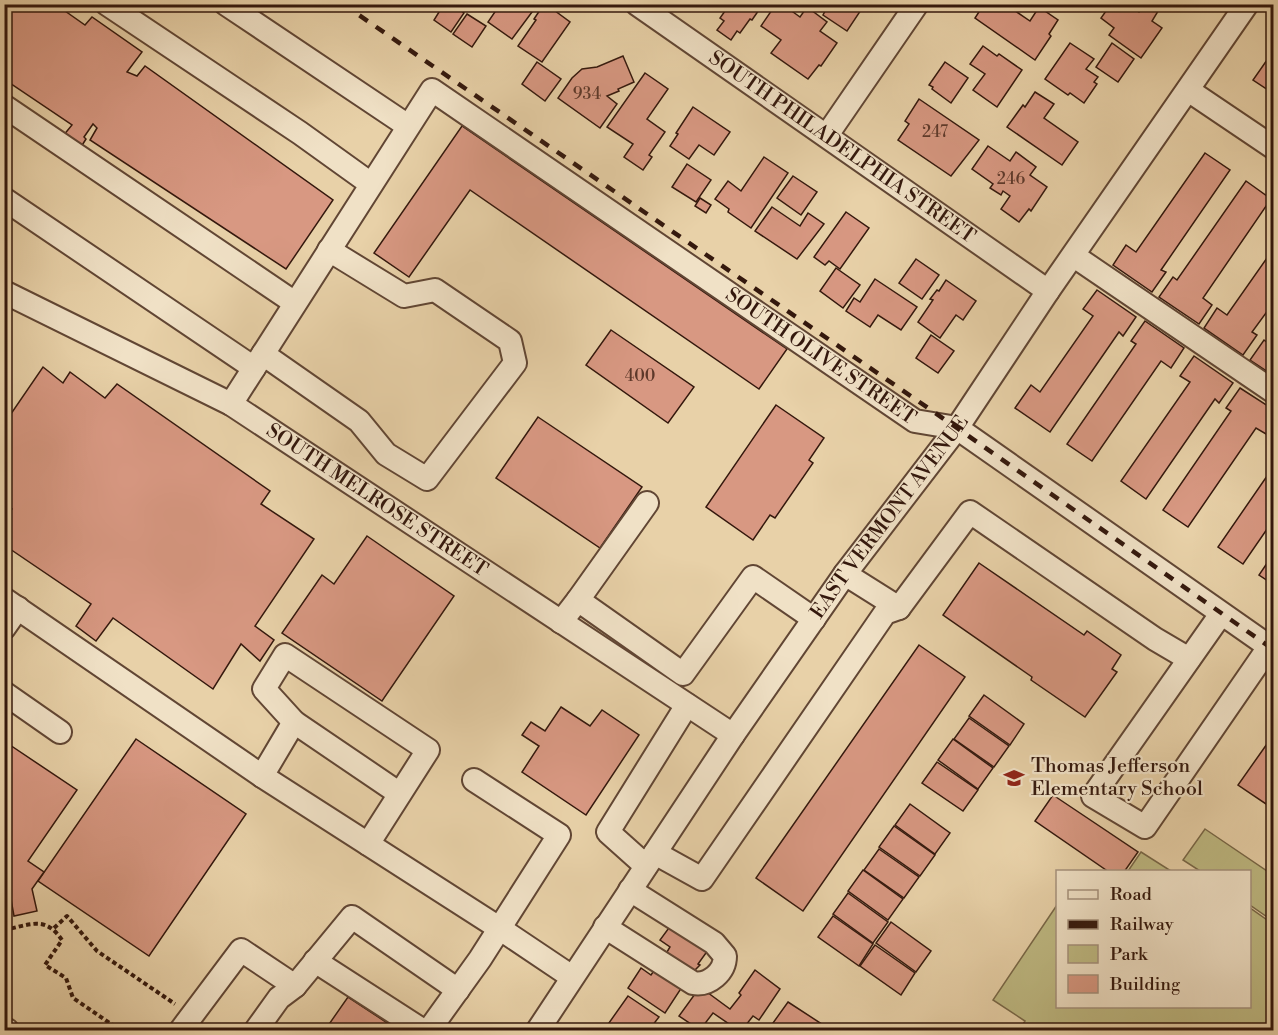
<svg xmlns="http://www.w3.org/2000/svg" width="1278" height="1035" font-family="'Libre Bodoni',serif">
  <style>
    .green { fill: #beb982; stroke: #796848; stroke-width: 1.5 }
    .building { fill: #d89882; stroke: #34180d; stroke-width: 1.5 }
    .lines { fill: none; stroke-linecap: round; stroke-linejoin: round }
    .minor-casing { stroke: #614634; stroke-width: 26 }
    .path { stroke: #34180d; stroke-width: 4; stroke-dasharray: 4.5 3; stroke-linecap: butt }
    .minor { stroke: #f0e1c6; stroke-width: 22 }
    .rail { stroke: #34180d; stroke-width: 4.5; stroke-dasharray: 10 10; stroke-linecap: butt }
    .labels { text-anchor: middle; dominant-baseline: central; stroke-width: 4.5; stroke-linejoin: round; paint-order: stroke }
    .number-label { font-size: 16px; fill: #5d382a }
    .street-label { font-size: 20px; fill: #34180d; stroke: #f0e1c6 }
    .poi-label { font-size: 20px; fill: #34180d; stroke: #f0e1c6; text-anchor: start }
  </style>
  <rect width="100%" height="100%" fill="#e8d1a8"/>
  <filter id="stains"><feTurbulence type="fractalNoise" baseFrequency=".00333" numOctaves="4"/><feColorMatrix values="0 0 0 0 .2 0 0 0 0 .09 0 0 0 0 .02 0 0 0 .5 -.17"/></filter>
  <radialGradient id="worn" r=".72"><stop offset=".6" stop-color="#630" stop-opacity="0"/><stop offset="1" stop-color="#630" stop-opacity=".3"/></radialGradient>
  <g class="green">
    <polygon points="1205,829 1273,875 1273,914 1270,919 1250,905 1250,872 1200,871 1183,860"/>
    <polygon points="1141,852 1171,871 1128,871"/>
    <polygon points="1057,905 1058,1006 1250,1006 1250,908 1273,924 1273,1030 1019,1030 1025,1021 993,1000"/>
  </g>
  <g class="building">
    <polygon points="4,4 55,4 85,25 92,17 142,52 127,72 137,76 145,66 333,200 286,269 90,140 97,128 93,124 84,137 86,139 79,150 63,136 72,125 4,79"/>
    <polygon points="444,4 452,4 464,13 451,32 434,20"/>
    <polygon points="491,4 538,4 512,39 488,22 497,9"/>
    <polygon points="763,4 752,20 750,19 740,33 737,31 731,40 717,30 724,21 720,18 730,4"/>
    <polygon points="776,4 782,4 800,17 807,7 827,22 820,31 837,43 821,66 819,65 808,79 771,53 781,40 761,26"/>
    <polygon points="829,4 859,4 863,7 847,31 823,15"/>
    <polygon points="984,4 1005,4 1030,21 1039,7 1058,20 1049,34 1051,36 1035,60 975,18"/>
    <polygon points="1111,4 1130,6 1139,12 1145,4 1155,4 1160,8 1152,21 1162,28 1141,58 1109,35 1114,28 1101,18"/>
    <polygon points="547,5 570,22 542,62 518,46 536,20 534,19 542,7 544,9"/>
    <polygon points="467,14 486,26 472,47 453,34"/>
    <polygon points="1070,43 1094,59 1086,69 1098,77 1094,82 1097,84 1084,103 1070,93 1068,95 1045,79"/>
    <polygon points="1112,43 1134,59 1118,82 1096,67"/>
    <polygon points="983,46 997,56 999,54 1022,70 997,107 973,90 985,74 970,64"/>
    <polygon points="1274,50 1274,94 1253,80"/>
    <polygon points="623,56 634,82 618,89 619,91 607,96 617,104 600,128 558,98 572,78 582,69 597,67"/>
    <polygon points="537,62 561,79 545,101 522,84"/>
    <polygon points="945,62 968,78 951,103 932,89 933,87 929,85"/>
    <polygon points="645,73 668,89 647,119 665,132 649,155 652,157 643,170 624,157 633,144 607,127"/>
    <polygon points="1035,92 1054,104 1044,118 1078,142 1062,165 1007,127 1023,105 1025,107"/>
    <polygon points="919,99 979,140 951,176 898,140 909,124 905,121"/>
    <polygon points="693,107 730,132 714,155 699,145 689,159 670,146 678,134 676,133"/>
    <polygon points="462,126 787,349 759,389 470,190 409,277 374,253"/>
    <polygon points="988,146 1010,161 1016,152 1036,167 1030,175 1047,187 1031,211 1029,209 1019,222 1001,209 1010,196 1003,191 1001,195 990,188 993,184 972,169"/>
    <polygon points="1205,153 1230,170 1161,270 1166,272 1152,292 1113,265 1126,245 1136,252"/>
    <polygon points="764,157 788,173 751,228 728,212 729,209 715,199 728,181 741,191"/>
    <polygon points="687,164 711,180 696,202 672,187"/>
    <polygon points="793,176 817,192 801,215 777,198"/>
    <polygon points="1246,181 1271,199 1203,298 1212,305 1199,324 1159,297 1173,277 1177,280"/>
    <polygon points="700,198 711,205 706,213 695,206"/>
    <polygon points="772,207 800,226 808,213 824,224 797,259 755,231"/>
    <polygon points="846,212 869,228 840,269 829,261 825,265 814,257"/>
    <polygon points="1274,248 1274,302 1252,332 1257,335 1243,355 1204,328 1217,308 1227,315"/>
    <polygon points="916,259 939,275 922,299 899,283"/>
    <polygon points="836,268 860,285 843,308 820,291"/>
    <polygon points="875,279 917,307 901,330 878,315 870,327 846,311 854,298 860,302"/>
    <polygon points="946,280 976,301 963,320 956,315 940,338 918,322 933,300 930,299 937,290 939,291"/>
    <polygon points="1097,290 1136,317 1123,336 1119,332 1050,432 1015,408 1031,385 1040,392 1093,316 1083,309"/>
    <polygon points="1145,321 1184,348 1171,368 1161,361 1092,461 1067,444 1136,344 1131,341"/>
    <polygon points="611,330 694,387 668,423 586,365"/>
    <polygon points="931,335 954,351 938,373 916,358"/>
    <polygon points="1274,336 1274,376 1250,360 1264,340 1268,343"/>
    <polygon points="1194,356 1233,383 1219,403 1215,399 1146,499 1121,481 1190,382 1180,376"/>
    <polygon points="43,367 63,383 70,372 105,398 117,384 270,491 261,504 314,539 255,626 274,640 260,661 241,644 213,689 113,618 96,641 76,626 91,604 7,547 4,552 4,519 12,509 4,504 4,424"/>
    <polygon points="1240,388 1274,410 1274,423 1266,434 1256,428 1188,527 1163,510 1231,411 1226,408"/>
    <polygon points="776,405 824,438 809,460 813,463 775,518 770,515 753,540 706,507"/>
    <polygon points="538,417 642,487 600,548 496,478"/>
    <polygon points="1274,466 1274,519 1243,564 1218,547"/>
    <polygon points="367,536 454,596 382,701 282,633 322,575 334,584"/>
    <polygon points="1274,553 1274,585 1259,575"/>
    <polygon points="979,563 1084,635 1087,631 1121,655 1112,669 1117,672 1085,717 1031,680 1032,677 943,615"/>
    <polygon points="919,645 965,677 803,911 756,878"/>
    <polygon points="984,695 1024,724 1010,745 969,716"/>
    <polygon points="561,707 590,726 602,710 639,735 586,815 522,772 539,746 522,735 531,722 545,731"/>
    <polygon points="969,718 1009,746 994,767 954,739"/>
    <polygon points="1274,734 1274,805 1272,808 1238,785"/>
    <polygon points="136,739 246,814 149,956 38,881"/>
    <polygon points="953,739 993,768 978,789 938,760"/>
    <polygon points="4,741 77,790 28,861 44,872 32,889 37,911 14,916 10,894 4,895"/>
    <polygon points="937,762 978,790 963,811 922,783"/>
    <polygon points="1053,795 1138,852 1124,872 1109,872 1035,821"/>
    <polygon points="910,804 950,833 935,854 895,825"/>
    <polygon points="894,826 935,855 920,876 879,847"/>
    <polygon points="879,849 919,877 904,898 864,870"/>
    <polygon points="863,870 903,899 888,920 848,891"/>
    <polygon points="848,893 888,922 873,943 833,914"/>
    <polygon points="833,916 873,944 859,966 818,937"/>
    <polygon points="674,921 711,946 698,964 700,965 690,975 664,957 670,947 660,940"/>
    <polygon points="891,922 931,951 916,972 876,943"/>
    <polygon points="875,945 915,973 901,995 860,966"/>
    <polygon points="658,965 684,984 665,1013 628,988 641,968 651,975"/>
    <polygon points="755,970 780,989 759,1020 753,1016 742,1030 738,1030 713,1013 700,1030 679,1016 700,987 730,1009 741,995 739,993"/>
    <polygon points="628,996 659,1017 649,1030 604,1030"/>
    <polygon points="348,997 398,1030 325,1030"/>
    <polygon points="788,1002 831,1030 768,1030"/>
  </g>
  <g class="lines">
    <g class="minor-casing">
      <g id="minor">
        <polyline points="107,4 300,133 371,184"/>
        <polyline points="226,4 408,126"/>
        <path id="s1" d="M637 4 1048 291"/>
        <polyline points="1188,90 1274,148"/>
        <polyline points="4,106 295,303"/>
        <polyline points="827,135 917,4"/>
        <polyline points="4,199 254,368"/>
        <polyline points="1074,256 1274,392"/>
        <path id="s2" d="M4 292 231 404 733 735"/>
        <polyline points="263,354 359,421 386,454 427,479 515,363 510,341 435,290 404,296 329,250"/>
        <path id="s3" d="M231 404 432 90 915 421 957 428 1274 650"/>
        <polyline points="845,574 899,608"/>
        <polyline points="4,599 262,776 499,928 572,977"/>
        <polyline points="578,600 647,503"/>
        <polyline points="1221,614 1093,796 1145,827 1269,647"/>
        <polyline points="561,622 578,600 683,674 753,577 814,619"/>
        <polyline points="4,628 18,608"/>
        <polyline points="4,693 60,732"/>
        <polyline points="262,776 294,722"/>
        <polyline points="368,844 428,750 285,655 264,689 294,722 400,794"/>
        <polyline points="655,853 702,879 885,613 899,608 970,512 1155,639 1189,659"/>
        <polyline points="646,866 608,832 687,705"/>
        <path d="M605 927 693 983C709 986 725 972 725 956L714 943 630 890"/>
        <polyline points="315,961 422,1030"/>
        <polyline points="4,1029 7,1030"/>
        <polyline points="181,1030 241,950 295,986"/>
        <polyline points="256,1030 279,998 295,986 352,917 458,990"/>
        <polyline points="429,1030 480,959 559,835 474,780"/>
        <path id="s4" d="M538 1030 733 735 845 574 957 428 1048 291 1247 4"/>
      </g>
    </g>
    <g class="path">
      <polyline points="54,928 67,916 97,951 175,1004"/>
      <path d="M4 930C30 925 45 915 62 940L45 965 66 978 73 998 120 1030"/>
    </g>
    <use href="#minor" class="minor"/>
    <polyline class="rail" points="343,4 957,428 1274,650"/>
  </g>
  <defs>
    <g id="school-bare" transform="scale(1.62)"><path d="M0-5L7-2L0 1L-7-2ZM-4 1L0 2.5L4 1V4Q0 6-4 4Z" fill="#8f2418" stroke="#f0e1c6" stroke-width="2.5" paint-order="stroke"/></g>
  </defs>
  <g fill-rule="evenodd">
    <use href="#school-bare" x="1014" y="778"/>
  </g>
  <g class="labels">
    <g class="number-label">
      <text x="587" y="94">934</text>
      <text x="935" y="132">247</text>
      <text x="1011" y="179">246</text>
      <text x="640" y="376">400</text>
    </g>
    <g class="street-label">
      <text stroke="none"><textPath href="#s1" startOffset="250">SOUTH PHILADELPHIA STREET</textPath></text>
      <text stroke="none"><textPath href="#s3" startOffset="844">SOUTH OLIVE STREET</textPath></text>
      <text stroke="none"><textPath href="#s2" startOffset="428">SOUTH MELROSE STREET</textPath></text>
      <text stroke="none"><textPath href="#s4" startOffset="622">EAST VERMONT AVENUE</textPath></text>
    </g>
    <g class="poi-label">
      <text x="1031" y="766">Thomas Jefferson<tspan x="1031" dy="23">Elementary School</tspan></text>
    </g>
  </g>
  <rect width="1278" height="1035" fill="none" stroke="#e8d1a8" stroke-width="24"/>
  <rect x="6" y="6" width="1266" height="1023" fill="none" stroke="#34180d" stroke-width="3"/>
  <rect x="12" y="12" width="1254" height="1011" fill="none" stroke="#34180d" stroke-width="1.5"/>
  <rect x="1056" y="870" width="195" height="138" fill="#f0e1c6" stroke="#a5917c" stroke-width="1.5"/>
  <rect x="1068" y="890" width="30" height="9" fill="#f0e1c6" stroke="#a5917c" stroke-width="1.5"/>
  <text x="1110" y="900" font-size="18" fill="#34180d">Road</text>
  <rect x="1068" y="920" width="30" height="9" fill="#34180d" stroke="#a5917c" stroke-width="1.5"/>
  <text x="1110" y="930" font-size="18" fill="#34180d">Railway</text>
  <rect x="1068" y="945" width="30" height="18" fill="#beb982" stroke="#a5917c" stroke-width="1.5"/>
  <text x="1110" y="960" font-size="18" fill="#34180d">Park</text>
  <rect x="1068" y="975" width="30" height="18" fill="#d89882" stroke="#a5917c" stroke-width="1.5"/>
  <text x="1110" y="990" font-size="18" fill="#34180d">Building</text>
  <rect width="100%" height="100%" filter="url(#stains)"/>
  <rect width="100%" height="100%" fill="url(#worn)"/>
</svg>
